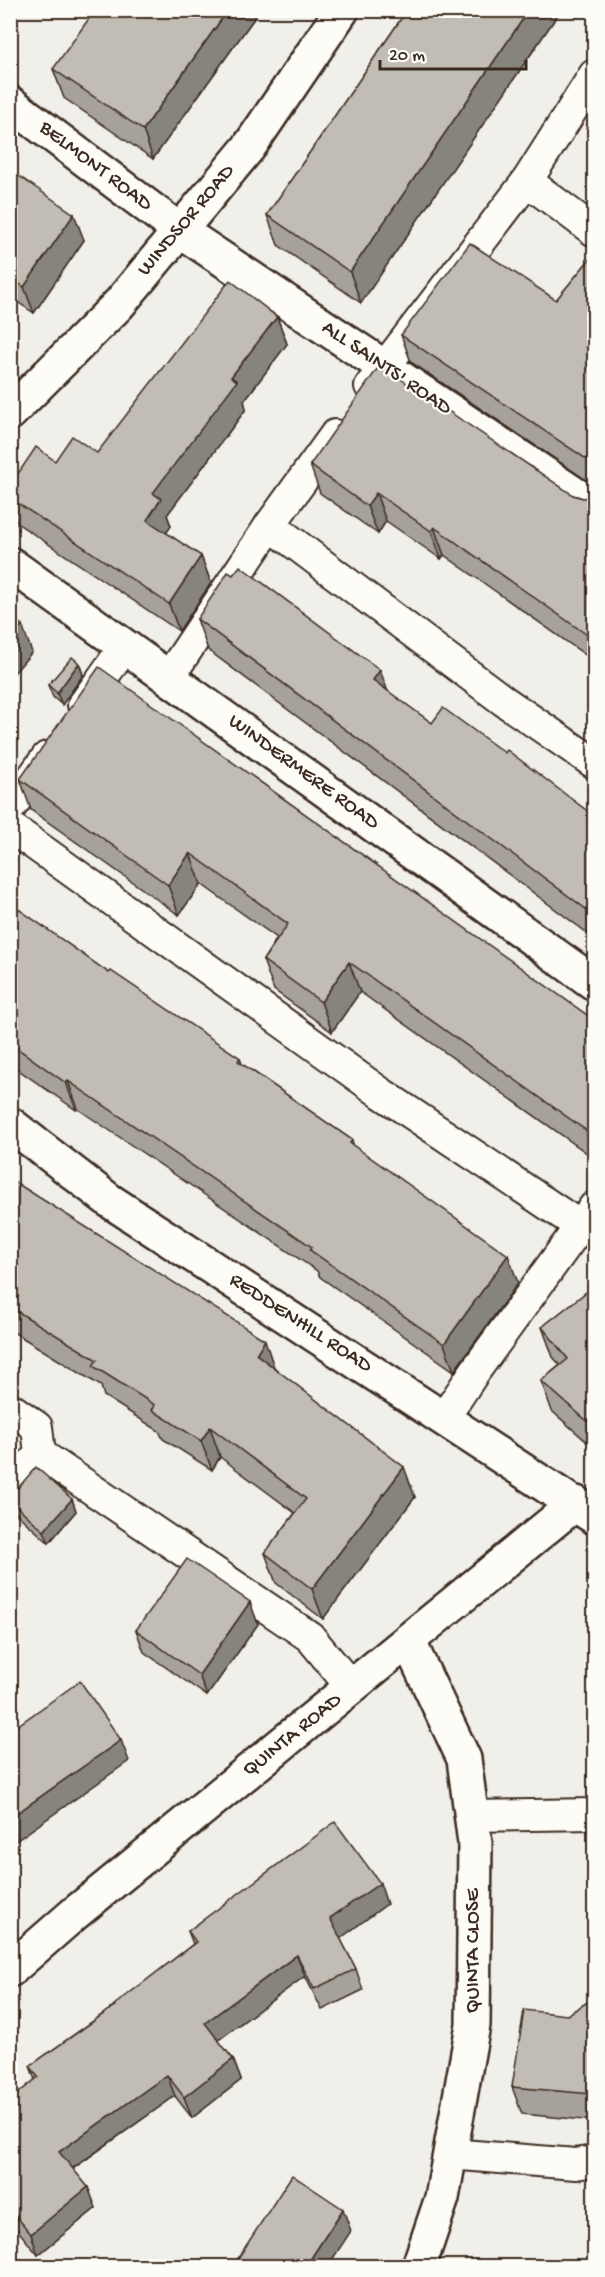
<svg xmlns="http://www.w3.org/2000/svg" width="605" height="2277" font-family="'Gochi Hand',sans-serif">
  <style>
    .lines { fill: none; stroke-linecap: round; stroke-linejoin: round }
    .service-casing { stroke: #3b2a1e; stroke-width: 34 }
    .minor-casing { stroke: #3b2a1e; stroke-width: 38 }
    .tertiary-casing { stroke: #3b2a1e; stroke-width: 38 }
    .service { stroke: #fdfcf7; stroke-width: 30 }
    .minor { stroke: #fdfcf7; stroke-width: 33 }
    .tertiary { stroke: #fdfcf7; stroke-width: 33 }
    .wall { fill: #a6a29b; stroke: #3b2a1e; stroke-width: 1.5 }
    .shaded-wall { fill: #87847e; stroke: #3b2a1e; stroke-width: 1.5 }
    .building { fill: #c1bcb4; stroke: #3b2a1e; stroke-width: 1.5 }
    .labels { text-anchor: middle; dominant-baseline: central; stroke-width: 4.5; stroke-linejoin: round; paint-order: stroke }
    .street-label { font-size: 21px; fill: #3b2a1e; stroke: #fdfcf7 }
  </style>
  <rect width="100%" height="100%" fill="#f1efea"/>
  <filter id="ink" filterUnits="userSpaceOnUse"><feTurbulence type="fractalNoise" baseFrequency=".0167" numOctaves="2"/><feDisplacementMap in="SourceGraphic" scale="12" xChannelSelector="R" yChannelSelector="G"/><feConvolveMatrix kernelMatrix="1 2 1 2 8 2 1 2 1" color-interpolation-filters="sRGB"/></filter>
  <g filter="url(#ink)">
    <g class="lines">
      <g class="service-casing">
        <g id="service">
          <polyline points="527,181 594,231"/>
          <polyline points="370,386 527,181 594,75"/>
          <polyline points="270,525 504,701 594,763"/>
          <polyline points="169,677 270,525 335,435"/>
          <polyline points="83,705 125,646"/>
          <polyline points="10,808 47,757"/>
          <polyline points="10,827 381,1093 580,1226"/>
          <polyline points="10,1408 37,1427 40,1454"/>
          <polyline points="444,1418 475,1371 594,1207"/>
          <polyline points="10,1488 40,1454 310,1637 352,1688"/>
          <polyline points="471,1816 594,1814"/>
          <polyline points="449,2154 576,2164 594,2161"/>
        </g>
      </g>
      <g class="minor-casing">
        <g id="minor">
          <polyline points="10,103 179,230 594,507"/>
          <polyline points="10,564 594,983"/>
          <polyline points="409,1642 464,1759 475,1843 473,2025 442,2198 419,2266"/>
          <polyline points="10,1970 74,1914 576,1503"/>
        </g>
      </g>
      <g class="tertiary-casing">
        <g id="tertiary">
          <polyline points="10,413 119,304 249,147 342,10"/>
          <polyline points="10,1124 110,1201 594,1517"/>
        </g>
      </g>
      <use href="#service" class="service"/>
      <use href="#minor" class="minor"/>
      <use href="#tertiary" class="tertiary"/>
    </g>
    <g class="wall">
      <polygon points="260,10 153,159 64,98 53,69"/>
      <polygon points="407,10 561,10 361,303 278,245 267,215"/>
      <polygon points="10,170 84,240 34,313 10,297"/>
      <polygon points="594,254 594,485 411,362 401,335 556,300"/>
      <polygon points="277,317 287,344 244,401 246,409 167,515 171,526 166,533 201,556 211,583 179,631 17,523 10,506 10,498 13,487 11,484 97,453"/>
      <polygon points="310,465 573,495 583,498 593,496 594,494 594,661 444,555 441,559 386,521 378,534 320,493"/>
      <polygon points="197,619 388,692 432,723 505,753 594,816 594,938 208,650"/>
      <polygon points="79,663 83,675 62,705 53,697 48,685"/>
      <polygon points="20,779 594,1020 594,1158 360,992 332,1032 274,990 263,960 277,938 201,884 179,915 31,810"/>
      <polygon points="10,903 109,973 240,1058 242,1064 352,1140 354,1147 518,1283 454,1371 320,1277 317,1271 78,1109 76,1110 10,1064"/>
      <polygon points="10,1179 275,1368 415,1497 323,1619 276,1583 265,1553 295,1513 220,1457 212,1470 163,1439 159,1431 104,1396 101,1386 10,1330"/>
      <polygon points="594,1189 594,1207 591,1196"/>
      <polygon points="594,1286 594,1448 552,1411 541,1381 560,1365 553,1357 542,1327"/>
      <polygon points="10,1492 72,1499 76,1511 49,1543 10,1508"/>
      <polygon points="258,1624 207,1696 144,1652 136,1630"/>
      <polygon points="387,1904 340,1938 356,1969 363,1990 322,2010 305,1976 218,2040 233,2059 241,2080 192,2118 175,2096 73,2169 96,2208 38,2255 10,2221 10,2100 35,2080 30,2066 114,2006 193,1944 188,1931"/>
      <polygon points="594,1998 594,2121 522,2114 512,2087 567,2015"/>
    </g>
    <g class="shaded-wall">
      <polygon points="228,10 260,10 153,159 143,130"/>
      <polygon points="529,10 561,10 361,303 350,272"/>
      <polygon points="74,214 84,240 34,313 24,287"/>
      <polygon points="277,317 287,344 244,401 246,409 167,515 171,526 157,547 147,520 153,493 231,377"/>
      <polygon points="376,493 386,521 378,534 367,506"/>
      <polygon points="434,527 444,555 441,559 431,531"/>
      <polygon points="201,556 211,583 179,631 169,604"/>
      <polygon points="22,625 32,652 10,678 10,639"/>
      <polygon points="79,663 83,675 62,705 57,693"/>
      <polygon points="380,670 391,700 373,680"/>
      <polygon points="190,853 201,884 179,915 168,885"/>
      <polygon points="349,962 360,992 332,1032 321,1002"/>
      <polygon points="68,1081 78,1109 76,1110 66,1083"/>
      <polygon points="508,1255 518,1283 454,1371 444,1344"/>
      <polygon points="265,1340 275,1370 256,1354"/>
      <polygon points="210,1427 220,1457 212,1470 201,1441"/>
      <polygon points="11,1444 15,1456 10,1461"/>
      <polygon points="404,1467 415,1497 323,1619 312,1589"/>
      <polygon points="72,1499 76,1511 49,1543 44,1531"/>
      <polygon points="250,1602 258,1624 207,1696 199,1675"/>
      <polygon points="121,1740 129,1761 10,1845 10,1818"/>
      <polygon points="380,1883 387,1904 338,1940 330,1918"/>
      <polygon points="297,1955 305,1976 213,2044 205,2023"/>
      <polygon points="233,2059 241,2080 192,2118 184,2097"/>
      <polygon points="167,2075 175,2096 66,2173 59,2152"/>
      <polygon points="88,2187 96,2208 38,2255 31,2234"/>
      <polygon points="343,2209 351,2231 328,2266 306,2266"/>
    </g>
    <g class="building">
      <polygon points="95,10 228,10 143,130 53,69"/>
      <polygon points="407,10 529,10 350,272 267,215"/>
      <polygon points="594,73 594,80 591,78"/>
      <polygon points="10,170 74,214 24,287 10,277"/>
      <polygon points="470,243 556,300 594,254 594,464 401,335"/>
      <polygon points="230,280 277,317 231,377 237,381 153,493 161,499 147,520 201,556 169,604 10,498 10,490 14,485 11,484 36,447 55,461 72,436 97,453"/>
      <polygon points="380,365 573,495 583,498 593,496 594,494 594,637 593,639 434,527 431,531 376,493 367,506 310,465"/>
      <polygon points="240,566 380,670 373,680 432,723 443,708 505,753 507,750 594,816 594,915 197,619 228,572 233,575"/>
      <polygon points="10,616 22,625 10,639"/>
      <polygon points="72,657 79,663 57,693 48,685"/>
      <polygon points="99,667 594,1020 594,1136 349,962 321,1002 263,960 288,924 190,853 168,885 20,779"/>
      <polygon points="10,903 109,973 111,971 240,1058 238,1061 352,1140 350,1143 508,1255 444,1344 310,1250 312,1247 68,1081 66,1083 10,1043"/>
      <polygon points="10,1179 265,1340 256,1354 404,1467 312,1589 265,1553 306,1499 210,1427 201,1441 152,1410 155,1405 93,1366 97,1360 10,1307"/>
      <polygon points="594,1189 594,1200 591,1196"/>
      <polygon points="594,1286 594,1427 541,1381 568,1359 542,1327"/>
      <polygon points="36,1467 72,1499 44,1531 10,1500 10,1492 18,1488"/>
      <polygon points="187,1559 250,1602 199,1675 136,1630"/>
      <polygon points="80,1681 121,1740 10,1818 10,1731"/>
      <polygon points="335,1822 380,1883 330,1918 356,1969 314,1989 297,1955 205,2023 233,2059 184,2097 167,2075 59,2152 88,2187 31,2234 10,2209 10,2100 38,2077 30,2066 115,2006 114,2005 196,1942 188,1931"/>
      <polygon points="594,1998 594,2093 592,2094 512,2087 524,2010 567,2015"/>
      <polygon points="292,2175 343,2209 306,2266 233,2266"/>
    </g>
  </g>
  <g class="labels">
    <g class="street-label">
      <text transform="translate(95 167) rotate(37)">BELMONT ROAD</text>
      <text transform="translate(187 221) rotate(-50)">WINDSOR ROAD</text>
      <text transform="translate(386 369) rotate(34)">ALL SAINTS' ROAD</text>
      <text transform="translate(303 773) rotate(36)">WINDERMERE ROAD</text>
      <text transform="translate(300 1324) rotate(33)">REDDENHILL ROAD</text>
      <text transform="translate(293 1736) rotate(-39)">QUINTA ROAD</text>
      <text transform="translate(474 1951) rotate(-90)">QUINTA CLOSE</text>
    </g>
  </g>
  <rect width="605" height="2277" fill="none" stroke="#fdfcf7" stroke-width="36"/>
  <rect x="18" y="18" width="569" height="2241" fill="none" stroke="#3b2a1e" stroke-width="2" filter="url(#ink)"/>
  <path d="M380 60v9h146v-9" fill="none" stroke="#3b2a1e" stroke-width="3"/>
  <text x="389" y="60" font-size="18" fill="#3b2a1e" stroke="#fdfcf7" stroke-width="4.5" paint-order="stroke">20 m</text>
</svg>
